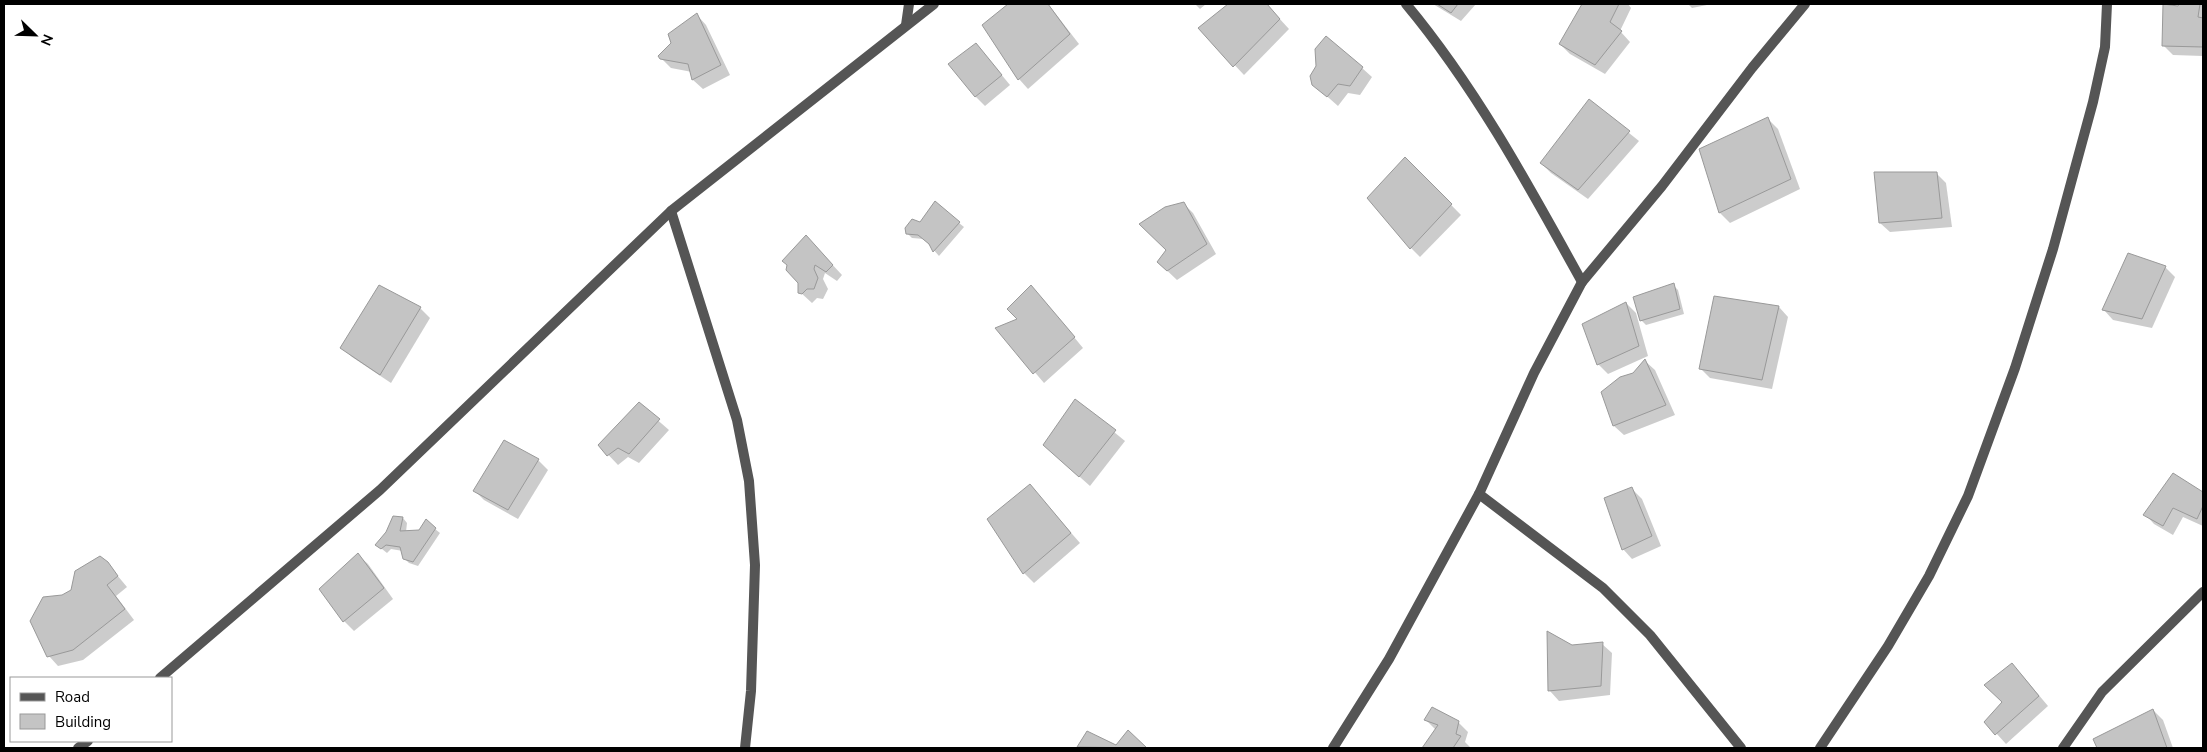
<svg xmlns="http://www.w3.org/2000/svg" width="2207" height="752" font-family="'Nunito Sans',sans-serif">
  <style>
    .shadow { fill: #0003 }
    .building { fill: #c4c4c4; stroke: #999 }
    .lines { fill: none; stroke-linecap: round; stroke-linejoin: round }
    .minor { stroke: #555; stroke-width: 10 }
    .tertiary { stroke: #555; stroke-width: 10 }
  </style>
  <rect width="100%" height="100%" fill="#fff"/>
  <g class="shadow">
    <polygon points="1010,4 1048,4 1079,44 1028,89 1019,79 984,25"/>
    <polygon points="1195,4 1206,4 1200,9"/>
    <polygon points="1230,4 1266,4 1289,29 1244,75 1200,28"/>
    <polygon points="1433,4 1476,4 1461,21"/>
    <polygon points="1583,4 1628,4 1631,8 1620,31 1630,42 1605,74 1570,54 1560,44"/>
    <polygon points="1688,4 1712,4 1692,8"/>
    <polygon points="2181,4 2203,5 2203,56 2173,55 2163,45"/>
    <polygon points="697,15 706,25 730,75 703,89 693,80 692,72 671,68 661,58"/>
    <polygon points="976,44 1010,85 985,106 975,96"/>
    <polygon points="1362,68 1372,77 1360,95 1348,93 1338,106 1313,84"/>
    <polygon points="1589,101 1639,141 1588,199 1551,173 1541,163"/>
    <polygon points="1768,119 1778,129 1800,189 1730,223 1720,213 1701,149"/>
    <polygon points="1405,158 1461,215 1420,257 1411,248"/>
    <polygon points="1936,173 1946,183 1952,227 1890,232 1880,223"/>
    <polygon points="1183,203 1193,213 1216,254 1177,280 1158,262 1168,251"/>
    <polygon points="959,223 964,227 939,256 924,239 912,238 907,233 920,224"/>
    <polygon points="816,247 842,275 837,281 825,273 823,279 828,289 823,299 817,298 812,303 800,292"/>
    <polygon points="2165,267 2175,277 2152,328 2113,320 2104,310"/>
    <polygon points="1673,285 1678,290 1684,314 1646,325 1641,320"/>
    <polygon points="379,286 420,308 430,318 391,383 352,357 342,348"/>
    <polygon points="1041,297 1083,348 1044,383 997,328 1019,319"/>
    <polygon points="1626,303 1636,313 1648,356 1608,374 1598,364"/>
    <polygon points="1779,307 1788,317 1772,389 1710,378 1700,368"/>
    <polygon points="1645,361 1655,370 1675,415 1624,435 1614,426 1603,392 1634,374"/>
    <polygon points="1076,401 1125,441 1090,486 1054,454"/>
    <polygon points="639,404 669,430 639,463 628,457 618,465 599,445"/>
    <polygon points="538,460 548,470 518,519 484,500 474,490"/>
    <polygon points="2173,474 2203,493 2203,526 2183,517 2173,535 2154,524 2145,514"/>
    <polygon points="1632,489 1642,499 1661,546 1632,559 1623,549"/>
    <polygon points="1039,496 1080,543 1034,583 1024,573"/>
    <polygon points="403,518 407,523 406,532 435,529 440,533 418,566 409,563 404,558 403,551 391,549 387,553 377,545"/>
    <polygon points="358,555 368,564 393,599 354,631 344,621 321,589"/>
    <polygon points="107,563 127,587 116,596 134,620 83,660 58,666 49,656 62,597"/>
    <polygon points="1549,633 1572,646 1602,644 1612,653 1610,695 1559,701 1550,691"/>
    <polygon points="2022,675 2048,706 2006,744 1986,722 2004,702"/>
    <polygon points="2153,710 2163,720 2173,748 2098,748 2094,739"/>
    <polygon points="1426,720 1458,722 1468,732 1465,742 1470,747 1423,748 1436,730"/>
    <polygon points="1128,732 1145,748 1079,747 1116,747"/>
  </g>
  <g class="building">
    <polygon points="1008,4 1048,4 1070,34 1018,80 982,25"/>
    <polygon points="1228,4 1267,4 1280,19 1233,67 1198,28"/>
    <polygon points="1437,4 1458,4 1451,13"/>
    <polygon points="1582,4 1619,4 1610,22 1622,31 1595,65 1559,44"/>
    <polygon points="2163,4 2178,6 2179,4 2200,4 2198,17 2203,18 2203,47 2162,46"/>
    <polygon points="697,13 721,65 692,80 688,64 660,59 658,56 671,43 668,34"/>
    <polygon points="1326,36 1363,67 1350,86 1338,84 1327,97 1312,85 1310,76 1316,66 1315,49"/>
    <polygon points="976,43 1002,75 975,97 948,64"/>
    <polygon points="1589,99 1630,131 1578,190 1540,163"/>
    <polygon points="1768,117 1791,179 1719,213 1699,149"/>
    <polygon points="1405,157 1452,204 1410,249 1367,198"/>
    <polygon points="1874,172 1937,172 1942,218 1879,223"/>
    <polygon points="935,201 960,222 933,252 929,244 918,235 906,234 905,228 912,219 920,222"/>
    <polygon points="1184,202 1207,244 1167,271 1157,262 1166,250 1139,224 1165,207"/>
    <polygon points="806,235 833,265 826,272 815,265 814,269 818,278 814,289 807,289 802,294 798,293 798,283 786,270 787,265 782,261"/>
    <polygon points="2128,253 2166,266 2142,319 2102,310"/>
    <polygon points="1674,283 1680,309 1640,321 1633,297"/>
    <polygon points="379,285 421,307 380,375 340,348"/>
    <polygon points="1031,285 1075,337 1033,374 995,328 1017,319 1007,309"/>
    <polygon points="1714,296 1779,306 1762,380 1699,369"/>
    <polygon points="1626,302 1639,346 1597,365 1582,324"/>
    <polygon points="1645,359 1666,405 1613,426 1601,392 1620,377 1633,373"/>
    <polygon points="1075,399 1116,430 1079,477 1043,445"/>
    <polygon points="639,402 660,419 629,454 618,448 607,456 598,445"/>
    <polygon points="504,440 539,459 508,510 473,491"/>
    <polygon points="2173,473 2203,492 2203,506 2197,519 2173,508 2163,526 2143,515"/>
    <polygon points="1030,484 1071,533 1023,574 987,519"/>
    <polygon points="1632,487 1652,536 1622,550 1604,498"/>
    <polygon points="393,516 403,517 400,531 419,530 426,519 436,528 413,562 403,559 400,547 386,545 381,549 375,545 386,532"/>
    <polygon points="358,553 384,588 343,622 319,589"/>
    <polygon points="100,556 108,562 118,576 107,585 125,609 73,650 47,657 30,621 43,597 62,595 71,590 75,571"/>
    <polygon points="1547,631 1572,645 1603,642 1601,686 1548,691"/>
    <polygon points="2012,663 2039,696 1995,735 1984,722 2002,702 1984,685"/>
    <polygon points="1432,707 1459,721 1456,734 1461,736 1453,748 1422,748 1438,725 1424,720"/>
    <polygon points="2153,709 2167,748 2097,748 2093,739"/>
    <polygon points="1128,730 1147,748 1077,747 1087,731 1116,745"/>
  </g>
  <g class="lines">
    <g class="minor">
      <path d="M1406 4C1476 88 1529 186 1582 282"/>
      <polyline points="906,25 909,4"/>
      <polyline points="1479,494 1603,588 1650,635 1741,748"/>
      <polyline points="1333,748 1389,659 1479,494 1534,373 1582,282 1662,186 1752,68 1805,4"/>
      <polyline points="1820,748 1888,646 1929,576 1968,496 2015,368 2053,249 2093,102 2105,47 2107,4"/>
      <polyline points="2063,748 2102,692 2203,592"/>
    </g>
    <g class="tertiary">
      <polyline points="671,211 737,420 749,481 755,565 751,691 745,748"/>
      <polyline points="160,678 380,490 671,211 934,4"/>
      <polyline points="78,748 88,741"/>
    </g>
  </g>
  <rect width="2207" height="752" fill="none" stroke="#000000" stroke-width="10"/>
  <rect x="10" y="677" width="162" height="65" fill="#ffffff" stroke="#999999"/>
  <rect x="20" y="693" width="25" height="8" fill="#555555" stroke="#999999"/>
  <text x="55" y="702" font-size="15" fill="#000000">Road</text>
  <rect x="20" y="714" width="25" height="15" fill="#c4c4c4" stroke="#999999"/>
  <text x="55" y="727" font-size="15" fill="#000000">Building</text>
  <g transform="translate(35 35) rotate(113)" stroke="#ffffff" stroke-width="4" paint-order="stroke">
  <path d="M0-4L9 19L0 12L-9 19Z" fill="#000000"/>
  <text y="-8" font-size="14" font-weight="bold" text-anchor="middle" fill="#000000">N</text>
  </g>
</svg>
